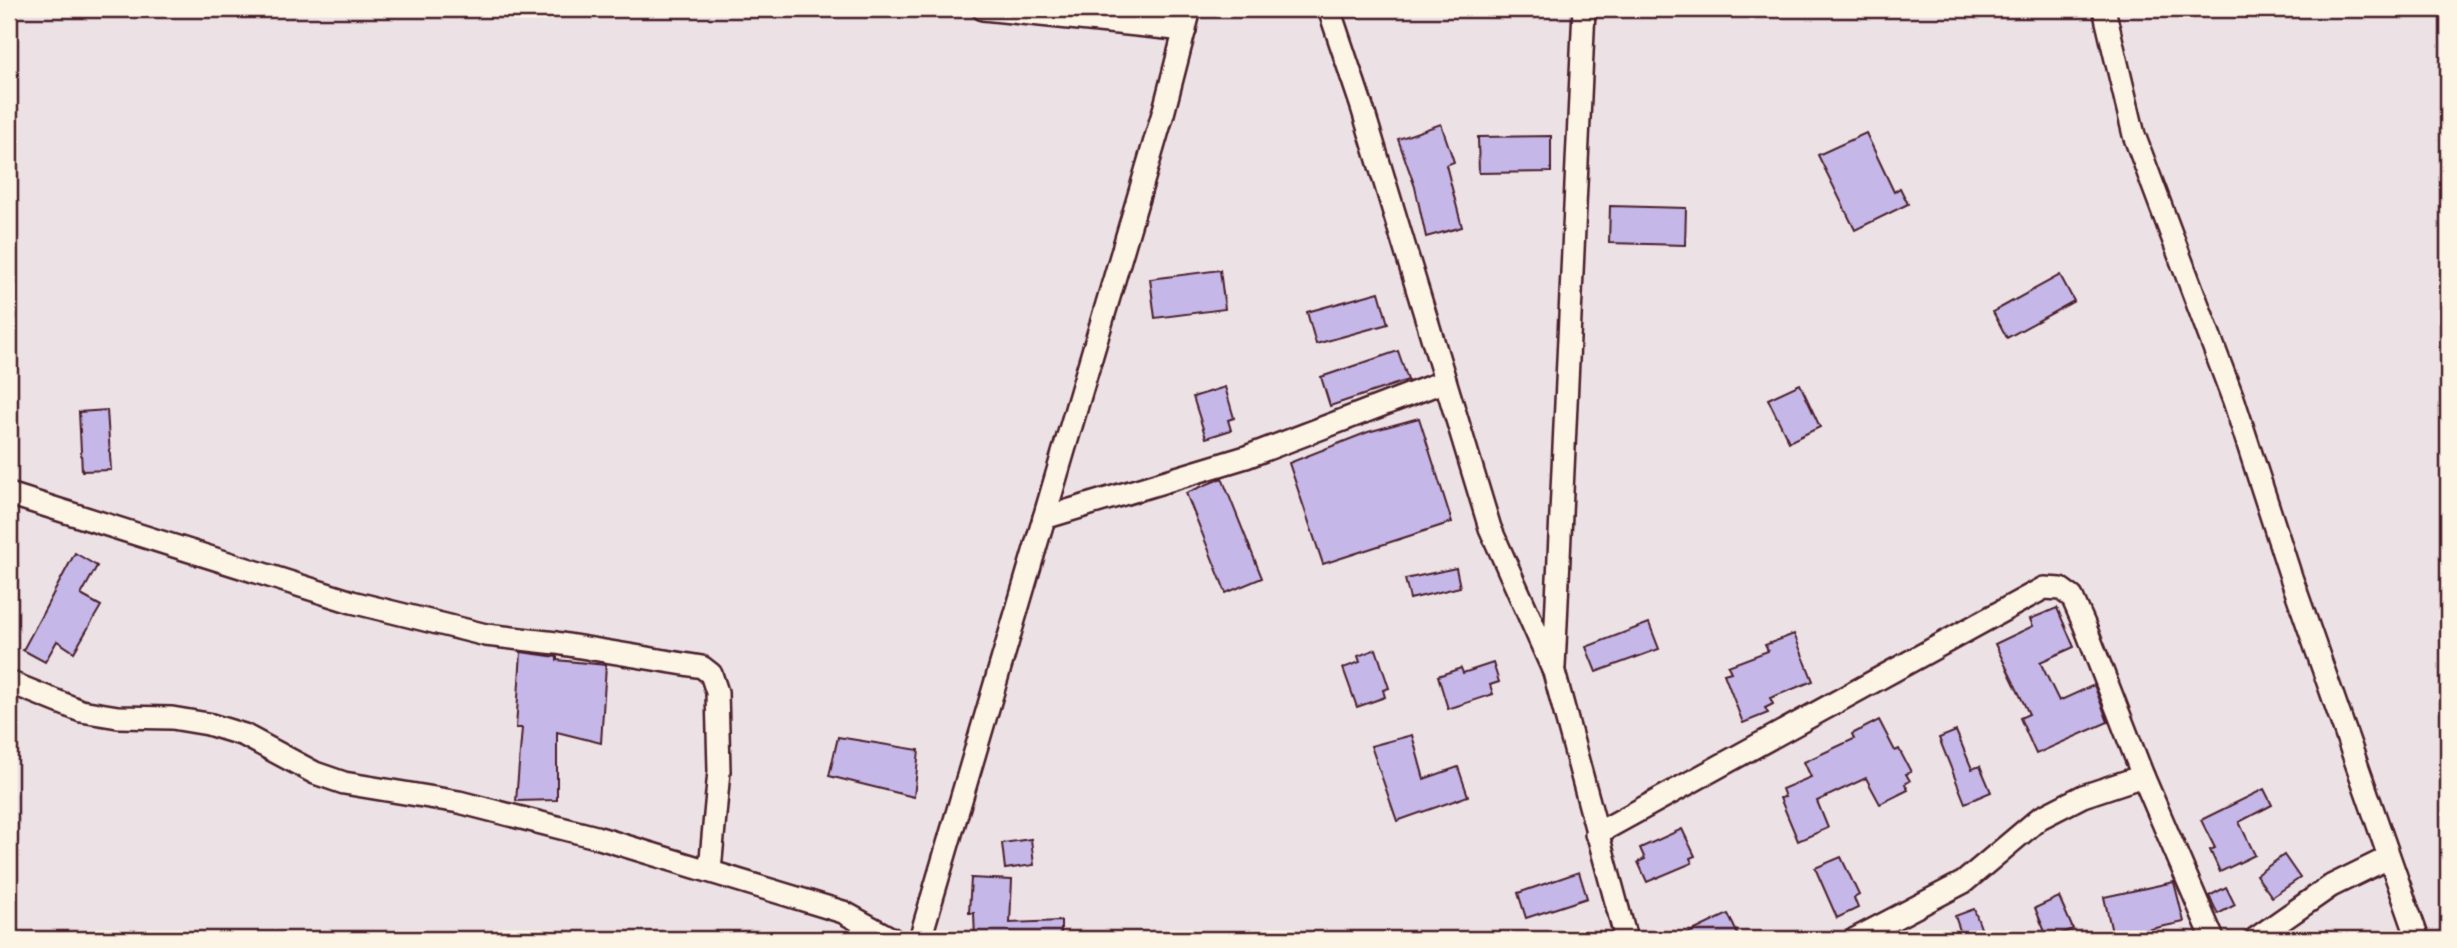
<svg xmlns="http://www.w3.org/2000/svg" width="2457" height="948" font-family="Sriracha,sans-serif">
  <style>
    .building { fill: #c5b7e8; stroke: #4a1f2b; stroke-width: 2 }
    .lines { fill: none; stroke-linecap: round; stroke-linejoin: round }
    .street-casing { stroke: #4a1f2b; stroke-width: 26 }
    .street { stroke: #fcf5e5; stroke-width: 21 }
  </style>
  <rect width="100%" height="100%" fill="#ece2e6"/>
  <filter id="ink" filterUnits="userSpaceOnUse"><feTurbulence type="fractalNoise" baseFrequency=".0143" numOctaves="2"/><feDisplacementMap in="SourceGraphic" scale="14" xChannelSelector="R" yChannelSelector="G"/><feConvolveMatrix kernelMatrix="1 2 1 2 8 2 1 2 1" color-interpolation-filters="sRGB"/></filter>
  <g filter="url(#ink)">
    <g class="building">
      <polygon points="1441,124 1454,162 1446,165 1462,227 1426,237 1415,187 1398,139"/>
      <polygon points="1866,133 1894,192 1900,188 1908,204 1855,230 1818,155"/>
      <polygon points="1551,136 1551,172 1479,173 1478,137"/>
      <polygon points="1610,206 1686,208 1685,245 1609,243"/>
      <polygon points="1220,270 1225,309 1155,318 1150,279"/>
      <polygon points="2060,275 2074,301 2007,338 1993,312"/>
      <polygon points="1379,292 1388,324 1316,344 1307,312"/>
      <polygon points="1398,351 1408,380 1330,406 1321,377"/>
      <polygon points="1800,384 1820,427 1789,442 1768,399"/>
      <polygon points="1225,387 1234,418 1228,420 1231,430 1206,438 1193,397"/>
      <polygon points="107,410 111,470 82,471 79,412"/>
      <polygon points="1419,418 1452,522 1323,564 1289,463 1368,432"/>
      <polygon points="1222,478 1262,578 1226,593 1186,493"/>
      <polygon points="75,553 97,566 81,595 101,606 74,652 57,641 45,662 23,650"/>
      <polygon points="1456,568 1460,587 1410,599 1405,579"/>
      <polygon points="2057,608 2074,647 2040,662 2059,701 2094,685 2108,722 2036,754 2020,718 2029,714 1995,644 2033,626 2030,619"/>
      <polygon points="1649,623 1659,649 1596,672 1586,647"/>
      <polygon points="1794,634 1813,681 1770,698 1773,704 1765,708 1768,713 1743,723 1724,674 1731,672 1728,666 1768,651 1765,645"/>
      <polygon points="1376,649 1389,688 1383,690 1385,697 1357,707 1343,668 1360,662 1358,656"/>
      <polygon points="521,652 557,657 557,660 606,665 601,743 557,732 557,800 516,801 522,728 516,728"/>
      <polygon points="1493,663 1499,682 1490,685 1493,694 1448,709 1438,676 1461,668 1463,673"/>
      <polygon points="1879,720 1895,751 1899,749 1911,772 1906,774 1910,781 1905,784 1908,790 1880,804 1866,778 1817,801 1828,828 1798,841 1780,798 1785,797 1782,789 1811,777 1804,762 1854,739 1852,734"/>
      <polygon points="1956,731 1972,769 1980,766 1991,792 1965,803 1939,738"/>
      <polygon points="1412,735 1424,779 1458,767 1468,796 1397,821 1371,746"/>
      <polygon points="838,737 919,750 914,797 829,776"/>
      <polygon points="2264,789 2272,805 2239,822 2255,855 2220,872 2210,850 2215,848 2201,820"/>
      <polygon points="1682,829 1695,856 1690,858 1692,863 1647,882 1638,862 1645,859 1640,848"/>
      <polygon points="1031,839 1034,865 1005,869 1002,843"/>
      <polygon points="2284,855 2300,878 2272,897 2256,875"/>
      <polygon points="1841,857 1859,895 1854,898 1858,908 1837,918 1815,868"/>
      <polygon points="1579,872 1587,898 1526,918 1518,893"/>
      <polygon points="971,878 1012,880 1010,923 1061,921 1061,939 975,939 974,913 969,913"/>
      <polygon points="2174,882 2184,922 2113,937 2104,897"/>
      <polygon points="2226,887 2235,905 2218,914 2209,896"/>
      <polygon points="2059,897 2073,929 2048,939 2035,908"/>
      <polygon points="1974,909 1985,939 1963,939 1955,916"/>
      <polygon points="1728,914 1740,939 1676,939"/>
    </g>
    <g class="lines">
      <g class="street-casing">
        <g id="street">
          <polyline points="983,9 1185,30"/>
          <polyline points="1329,9 1362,107 1490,528 1554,672 1626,939"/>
          <polyline points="2104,9 2134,135 2234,401 2291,577 2418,939"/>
          <polyline points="9,494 352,602 486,635 556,643 702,667 711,674 717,692 719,771 710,870"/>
          <polyline points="1044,518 1164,110 1190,9"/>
          <polyline points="1554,667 1584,9"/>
          <polyline points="9,682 81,711 118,717 172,718 208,724 244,735 315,773 344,783 459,802 596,837 843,912 892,939"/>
          <polyline points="1596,834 2044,588 2061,589 2072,597 2084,624 2143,776 2213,939"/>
          <polyline points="920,939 1044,518 1246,457 1445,381"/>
          <polyline points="1855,939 1964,882 2040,818 2083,796 2143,776"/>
          <polyline points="2255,939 2331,886 2388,858"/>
        </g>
      </g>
      <use href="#street" class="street"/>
    </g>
  </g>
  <rect width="2457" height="948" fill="none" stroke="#fcf5e5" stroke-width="35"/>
  <rect x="18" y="18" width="2422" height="913" fill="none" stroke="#4a1f2b" stroke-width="2.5" filter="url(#ink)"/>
</svg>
